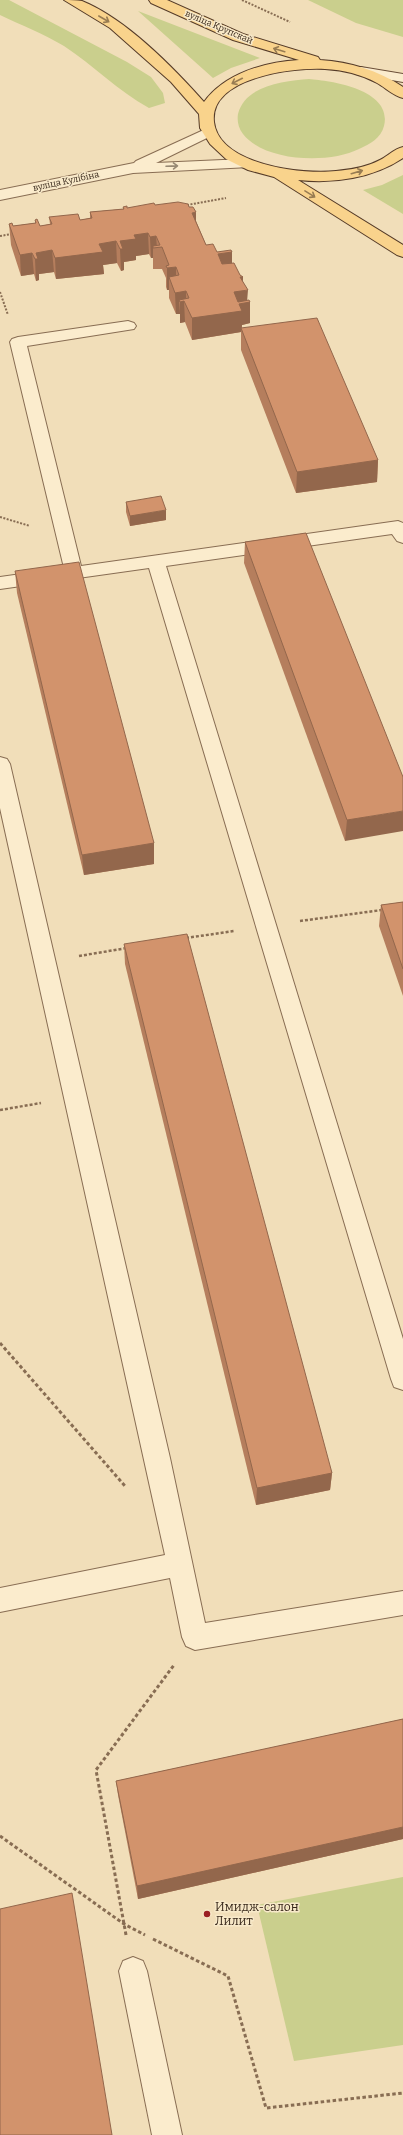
<svg xmlns="http://www.w3.org/2000/svg" width="403" height="2135" font-family="Bitter,serif">
  <style>
    .green { fill: #cacf8d }
    .lines { fill: none; stroke-linecap: round; stroke-linejoin: round }
    .lane-casing { stroke: #886d53; stroke-width: 2 }
    .street-casing { stroke: #886d53; stroke-width: 2 }
    .secondary-casing { stroke: #6a4e37; stroke-width: 2 }
    .primary-casing { stroke: #553b28; stroke-width: 2 }
    .path-far2 { stroke: #886d53; stroke-width: 2; stroke-dasharray: 2 1.5; stroke-linecap: butt }
    .path-far1 { stroke: #886d53; stroke-width: 2.5; stroke-dasharray: 3 2; stroke-linecap: butt }
    .path { stroke: #886d53; stroke-width: 3; stroke-dasharray: 3.5 2.5; stroke-linecap: butt }
    .lane { fill: #fbeccd; fill-rule: evenodd }
    .street { fill: #fbeccd; fill-rule: evenodd }
    .secondary { fill: #fbeccd; fill-rule: evenodd }
    .primary { fill: #f9d38c; fill-rule: evenodd }
    .wall { fill: #b57e5d }
    .shaded-wall { fill: #93674c }
    .building { fill: #d2936c; stroke: #93674c }
    .oneway { stroke: #987c52 }
    .oneway2 { stroke: #988973 }
    .poi-dot { fill: #9b1f24; stroke: #f8e9c9; stroke-width: 1.5 }
    .labels { text-anchor: middle; dominant-baseline: central; stroke-width: 3; stroke-linejoin: round; paint-order: stroke }
    .far-street-label { font-size: 9px; fill: #362619; stroke: #f8e9c9 }
    .near-poi-label { font-size: 12px; fill: #362619; stroke: #f8e9c9; text-anchor: start }
  </style>
  <rect width="100%" height="100%" fill="#f1deb9"/>
  <g class="green">
    <path d="M0 0H9L127 62 151 77 163 93 165 103 149 108C118 91 93 65 64 46 44 34 21 25 0 15Z"/>
    <polygon points="308,0 403,0 403,37 356,23"/>
    <polygon points="138,11 260,58 231,68 213,78"/>
    <path d="M309 79C333 81 393 90 384 126 381 138 370 144 359 149 329 164 265 162 243 134 238 128 237 120 238 114 245 85 285 81 309 79Z"/>
    <polygon points="403,175 403,214 363,190 382,185"/>
    <polygon points="403,1877 403,2045 294,2061 257,1905"/>
  </g>
  <g class="lines">
    <g class="lane-casing">
      <g id="lane">
        <polygon points="128,321 134,323 136,326 134,329 27,346 81,566 398,521 403,523 403,543 397,541 392,534 166,566 403,1339 403,1390 394,1387 391,1379 149,568 0,589 0,577 64,568 10,342 12,339 18,337"/>
        <polygon points="0,757 7,759 10,764 170,1458 205,1623 403,1591 403,1615 195,1650 186,1646 182,1637 170,1578 0,1612 0,1588 165,1555 0,808"/>
        <polygon points="133,1957 143,1961 147,1971 182,2135 152,2135 119,1971 123,1961"/>
      </g>
    </g>
    <g class="street-casing">
      <polygon id="street" points="208,128 213,129 215,132 213,135 156,163 245,159 250,161 253,164 250,167 133,173 0,200 0,190 134,163 136,161"/>
    </g>
    <g class="secondary-casing">
      <polygon id="secondary" points="361,67 403,74 403,82 356,74 354,71 356,68"/>
    </g>
    <g class="primary-casing">
      <path id="primary" d="M64 0C70 0 77 0 82 1 126 19 173 67 204 102 225 73 265 62 299 60L233 40 151 3 149 0H167L243 34 318 57 320 60C350 62 378 70 403 87V98C394 96 386 88 377 83 361 74 343 70 325 69 295 67 209 77 214 122 219 165 303 175 336 171 350 170 367 167 380 160 388 156 394 149 403 147V158C373 178 334 184 298 180L403 245V257L397 255 274 177 248 170 226 159 210 144 200 128 199 114 171 82 110 28Z"/>
    </g>
    <g class="path-far2">
      <polyline points="242,0 290,22"/>
      <polyline points="187,205 226,198"/>
      <polyline points="0,236 12,234"/>
      <polyline points="0,292 8,315"/>
      <polyline points="0,517 30,526"/>
    </g>
    <g class="path-far1">
      <polyline points="300,921 382,910"/>
      <polyline points="186,938 234,931"/>
      <polyline points="79,956 127,948"/>
      <polyline points="0,1110 41,1103"/>
    </g>
    <g class="path">
      <polyline points="0,1343 125,1486"/>
      <polyline points="0,1836 124,1924 145,1935"/>
      <polyline points="126,1935 96,1770 174,1665"/>
      <polyline points="153,1939 228,1976 266,2108 403,2093"/>
    </g>
    <use href="#lane" class="lane"/>
    <use href="#street" class="street"/>
    <use href="#secondary" class="secondary"/>
    <use href="#primary" class="primary"/>
  </g>
  <g class="wall">
    <polygon points="155,205 196,221 206,245 217,252 232,252 232,263 240,275 243,277 243,282 247,300 250,323 242,325 242,328 378,460 377,482 296,493 241,350 241,332 192,340 185,322 180,323 180,314 176,314 169,298 169,290 167,290 166,287 166,278 162,269 153,269 153,258 151,258 149,254 136,256 136,260 124,262 124,270 121,271 117,263 103,265 104,274 56,279 54,272 39,274 39,280 36,281 34,274 21,276 11,245 9,224 13,226 35,223 35,220 40,226 50,224 49,217 80,220 90,218 90,212 123,209 123,207 127,208"/>
    <polygon points="126,502 166,520 130,526 126,512"/>
    <polygon points="245,542 403,777 345,841 244,563"/>
    <polygon points="15,571 154,843 154,864 84,875 17,593"/>
    <polygon points="403,902 403,996 379,926 381,905"/>
    <polygon points="124,944 332,1473 330,1490 256,1505 125,964"/>
    <polygon points="403,1719 403,1839 138,1899 118,1795 116,1781"/>
  </g>
  <g class="shaded-wall">
    <polygon points="196,212 196,233 192,213"/>
    <polygon points="148,233 149,254 136,256 136,260 124,262 124,270 121,271 120,249 120,241 134,235"/>
    <polygon points="156,236 157,248 153,246 153,258 151,258 150,237"/>
    <polygon points="116,241 117,263 103,265 104,274 56,279 55,258 99,244"/>
    <polygon points="52,250 54,272 39,274 39,280 36,281 35,259 36,253"/>
    <polygon points="232,252 232,274 218,276 218,254"/>
    <polygon points="32,253 34,274 21,276 20,255"/>
    <polygon points="176,267 176,289 169,277 169,290 167,290 167,268"/>
    <polygon points="240,277 243,277 243,291 248,290 247,302 250,302 250,323 242,325 241,332 192,340 192,318 234,292"/>
    <polygon points="186,291 186,304 184,301 185,322 180,323 180,302 179,300 180,314 176,314 175,293"/>
    <polygon points="378,460 377,482 296,493 297,472"/>
    <polygon points="166,510 166,520 130,526 130,516"/>
    <polygon points="403,811 403,831 345,841 347,820"/>
    <polygon points="154,843 154,864 84,875 82,855"/>
    <polygon points="332,1473 330,1490 256,1505 257,1488"/>
    <polygon points="403,1827 403,1839 138,1899 137,1886"/>
  </g>
  <g class="building">
    <polygon points="178,202 188,204 189,207 193,207 196,212 192,213 206,245 213,244 217,252 231,250 232,252 218,254 222,264 234,263 240,275 243,277 240,277 248,290 234,292 238,302 249,300 250,302 239,304 242,311 192,318 184,301 180,302 179,300 189,298 186,291 175,293 169,277 179,275 176,267 167,268 166,266 169,265 162,247 153,248 153,246 160,245 156,236 150,237 148,233 134,235 136,239 120,241 123,249 120,249 116,241 99,244 103,252 55,258 52,250 36,253 38,259 35,259 32,253 20,255 9,224 12,223 13,226 36,223 35,220 37,219 40,226 52,224 49,217 78,214 80,220 92,218 90,212 124,209 123,207 127,206 127,208 154,203 155,205"/>
    <polygon points="317,318 378,460 297,472 241,328"/>
    <polygon points="161,496 166,510 130,516 126,502"/>
    <polygon points="306,533 403,777 403,811 347,820 245,542"/>
    <polygon points="79,562 154,843 82,855 15,571"/>
    <polygon points="403,902 403,969 381,905"/>
    <polygon points="187,934 332,1473 257,1488 124,944"/>
    <polygon points="403,1719 403,1827 137,1886 116,1781"/>
    <polygon points="72,1893 112,2135 0,2135 0,1909"/>
  </g>
  <defs><path id="oneway-shaft" d="M-6 0H5M1.5-3L5.5 0L1.5 3" fill="none" stroke-width="1.6" stroke-linecap="round" stroke-linejoin="round"/></defs>
  <g class="oneway">
    <use href="#oneway-shaft" transform="translate(104 19) rotate(30)"/>
    <use href="#oneway-shaft" transform="translate(279 50) rotate(-163)"/>
    <use href="#oneway-shaft" transform="translate(237 81) rotate(153)"/>
    <use href="#oneway-shaft" transform="translate(357 172) rotate(-16)"/>
    <use href="#oneway-shaft" transform="translate(310 194) rotate(32)"/>
  </g>
  <use class="oneway2" href="#oneway-shaft" transform="translate(172 166) rotate(-2)"/>
  <circle class="poi-dot" cx="207" cy="1914" r="4"/>
  <g class="labels">
    <g class="far-street-label">
      <text transform="translate(219 27) rotate(23)">вуліца Крупскай</text>
      <text transform="translate(66 181) rotate(-12)">вуліца Кулібіна</text>
    </g>
    <g class="near-poi-label">
      <text x="215" y="1907">Имидж-салон<tspan x="215" dy="14">Лилит</tspan></text>
    </g>
  </g>
</svg>
